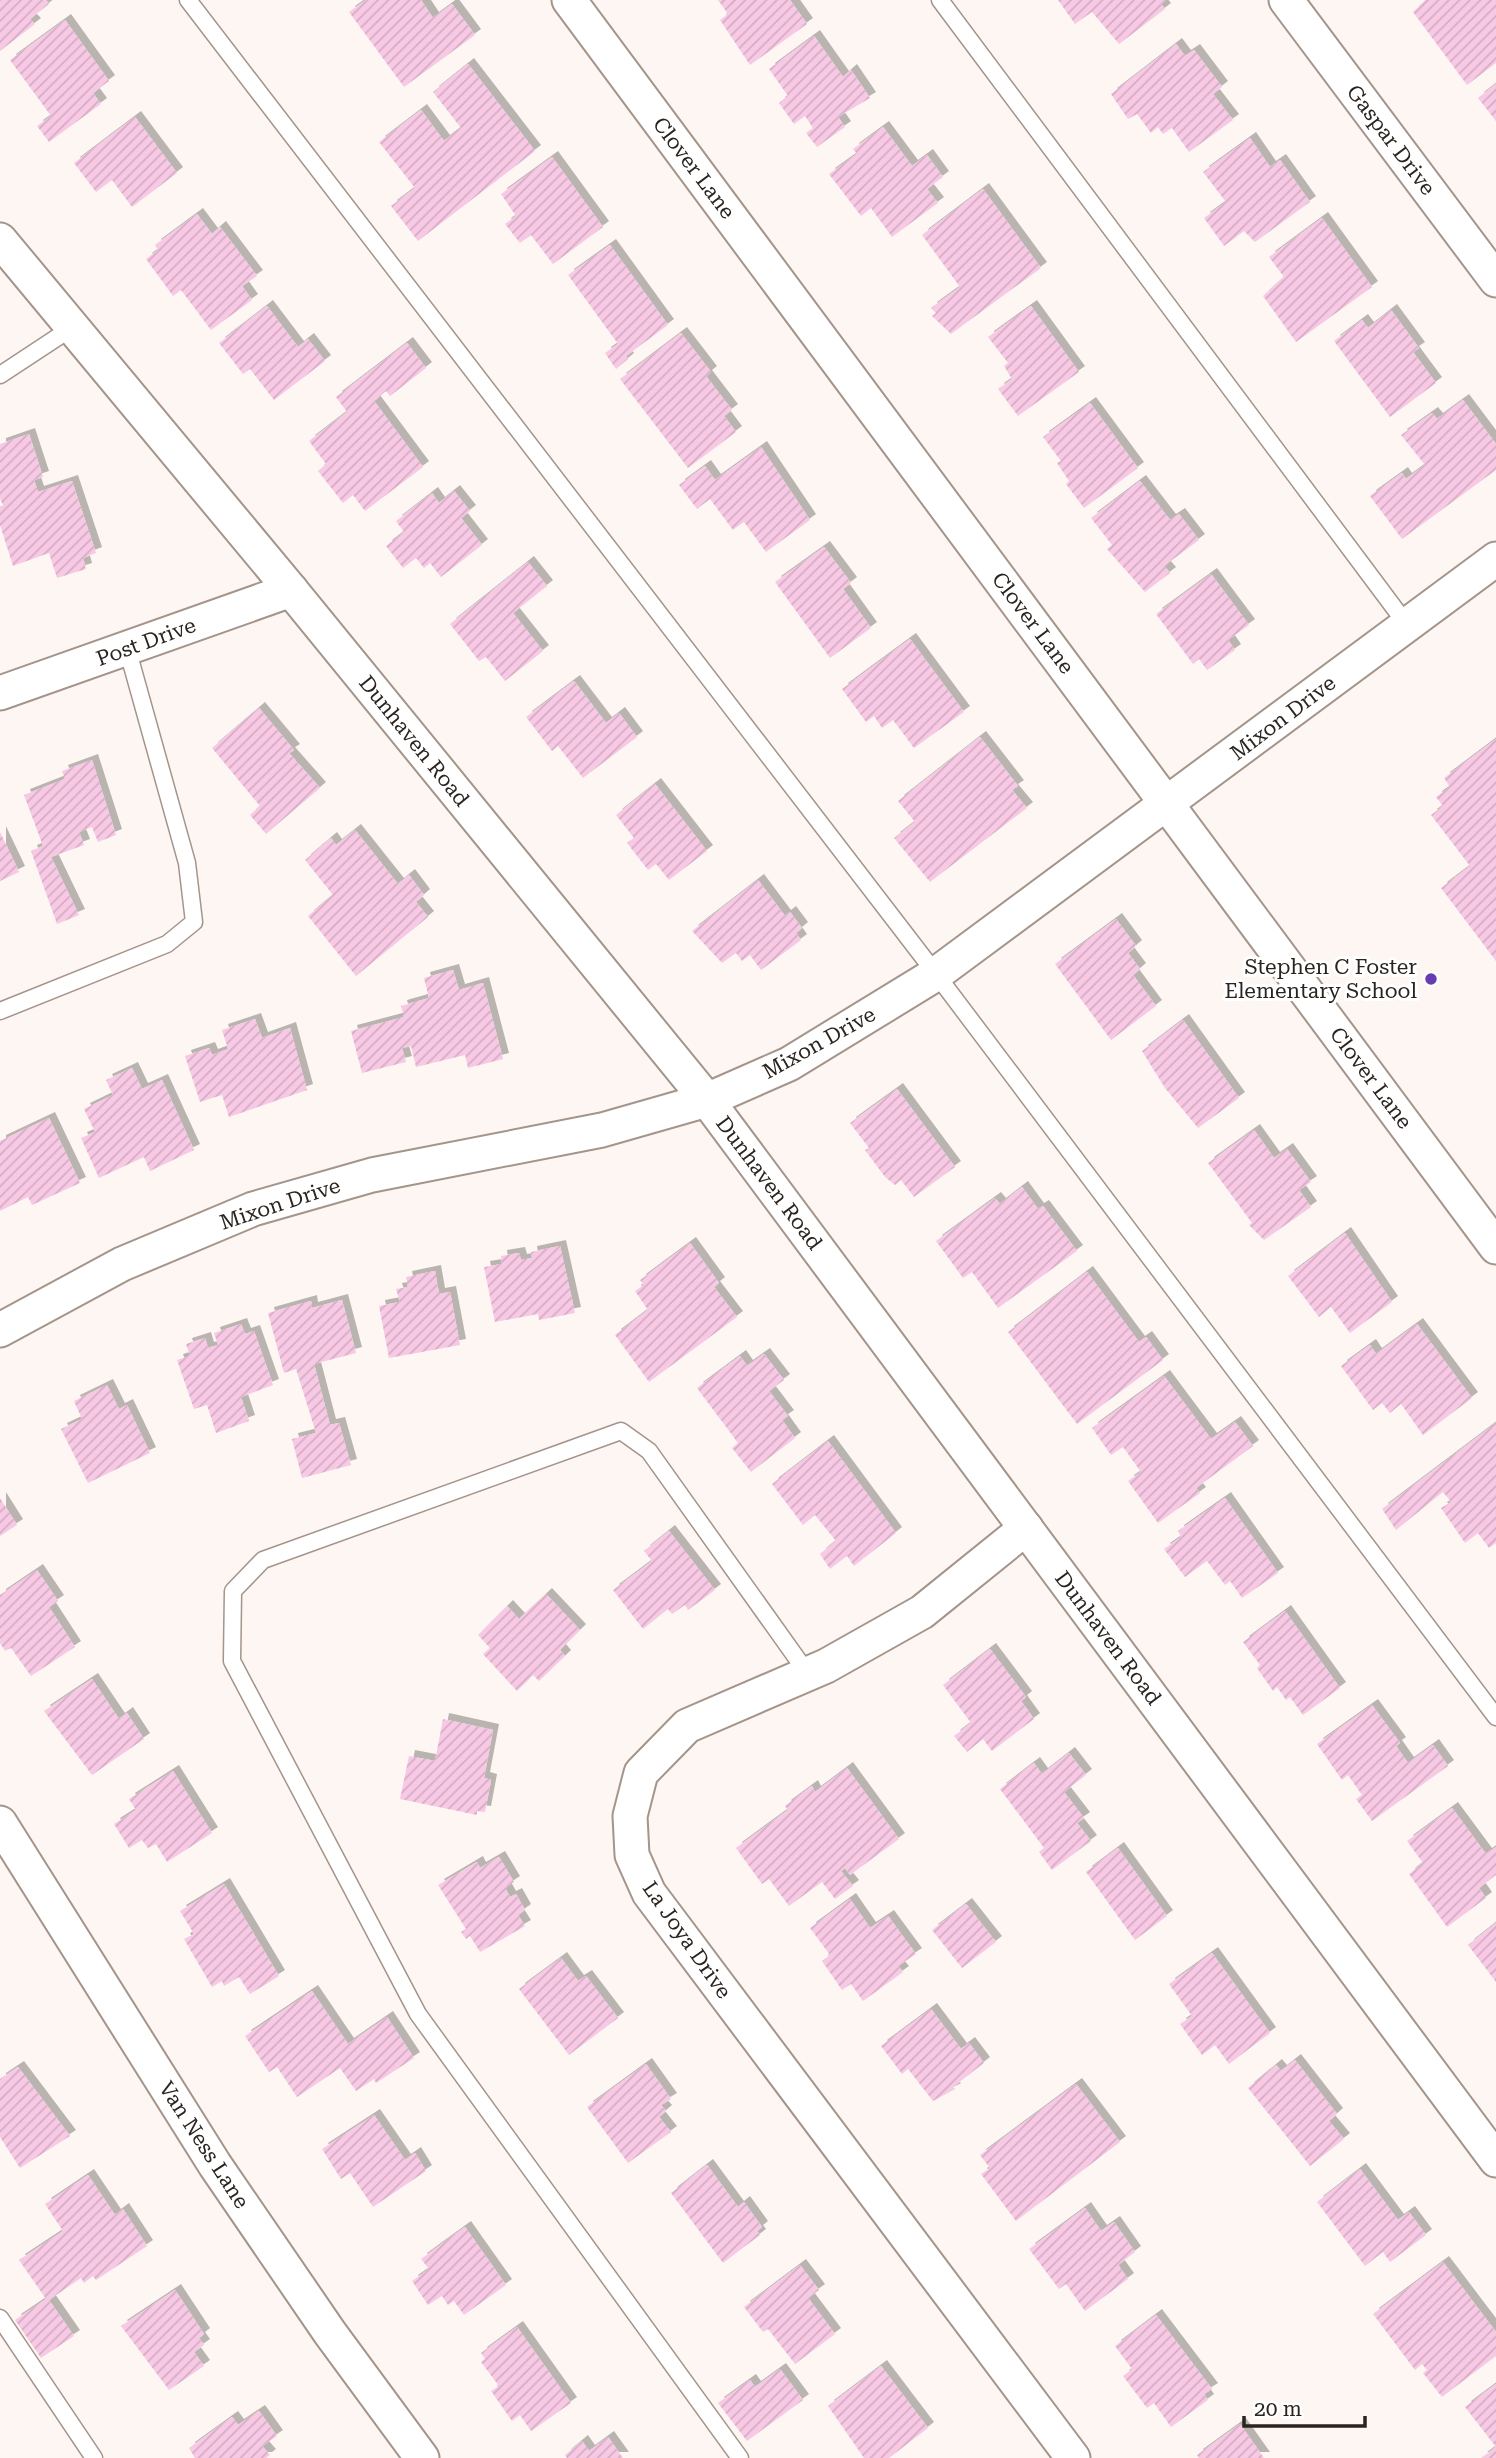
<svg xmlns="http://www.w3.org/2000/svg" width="1496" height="2458" font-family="'Roboto Serif',serif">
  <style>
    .building { fill: url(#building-hatch); filter: url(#shadow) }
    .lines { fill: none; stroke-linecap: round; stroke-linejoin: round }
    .lane-casing { stroke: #a4948a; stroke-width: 19 }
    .street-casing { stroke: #a4948a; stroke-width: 37 }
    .lane { stroke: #fff; stroke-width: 16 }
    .street { stroke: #fff; stroke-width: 33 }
    .poi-dot { fill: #683bb3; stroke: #fff; stroke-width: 2.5 }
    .labels { text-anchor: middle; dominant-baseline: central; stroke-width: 6; stroke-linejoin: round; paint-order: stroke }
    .street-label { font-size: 21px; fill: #2a2420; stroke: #fff }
    .poi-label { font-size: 21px; fill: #2a2420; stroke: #fff; text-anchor: end }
  </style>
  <defs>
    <pattern id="building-hatch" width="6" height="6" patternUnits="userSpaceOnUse" patternTransform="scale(1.75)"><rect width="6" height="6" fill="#f8c9e5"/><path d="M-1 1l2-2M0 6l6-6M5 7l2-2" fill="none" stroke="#d5acc4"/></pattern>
    <filter id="shadow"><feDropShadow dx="6" dy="-6" stdDeviation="0" flood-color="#0004"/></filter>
  </defs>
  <rect width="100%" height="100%" fill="#fdf6f2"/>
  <g class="building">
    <polygon points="0,0 46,0 49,4 30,19 35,24 0,51"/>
    <polygon points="366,0 421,0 433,18 452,4 475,35 404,87 349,12"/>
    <polygon points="718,0 790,0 807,24 750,65 720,20 728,14"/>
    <polygon points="1058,0 1166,0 1161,4 1165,9 1119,44 1092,12 1075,24"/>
    <polygon points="1426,0 1496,0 1496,63 1467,85 1413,12"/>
    <polygon points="65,20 109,81 93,93 101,104 49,142 37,126 51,116 10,60"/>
    <polygon points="814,36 843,77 851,70 870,98 838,117 845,127 817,147 806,133 813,128 805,116 794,124 779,103 788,96 769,69"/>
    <polygon points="1176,44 1185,56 1194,50 1222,87 1213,94 1233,120 1189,152 1172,128 1163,134 1158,127 1151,133 1137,114 1128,119 1111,94"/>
    <polygon points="468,64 535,151 418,241 391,206 415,188 379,142 421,110 444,141 461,128 433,92"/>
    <polygon points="1496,84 1496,121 1478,98"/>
    <polygon points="135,117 177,173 132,207 112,180 96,192 74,163"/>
    <polygon points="883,127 912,166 927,155 943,177 927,189 938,203 892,237 871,208 861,216 829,174 857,154 853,149"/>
    <polygon points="1250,138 1270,167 1280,160 1310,202 1255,242 1244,231 1224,246 1204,218 1226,202 1203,172"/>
    <polygon points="552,157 603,227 553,264 531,235 520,243 505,224 516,216 501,194"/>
    <polygon points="983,189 1041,268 951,334 932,316 936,313 931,308 960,287 922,235"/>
    <polygon points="197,214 212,234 220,227 257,276 242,286 252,300 211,330 181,290 173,296 146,259 158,250 155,245"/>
    <polygon points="1322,218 1372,287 1296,342 1263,296 1284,277 1269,257"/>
    <polygon points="610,245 668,325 626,356 628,359 616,369 605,353 618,344 568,275"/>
    <polygon points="267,306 298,347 308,339 325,361 274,400 250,369 243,374 219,343"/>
    <polygon points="1031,306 1079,372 1018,416 998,389 1012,379 1004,366 1008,363 988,337"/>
    <polygon points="1391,310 1419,348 1413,352 1436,383 1390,417 1334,341 1362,320 1368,328"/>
    <polygon points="681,333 711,372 706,376 732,410 724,416 736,432 688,468 620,379"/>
    <polygon points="407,343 426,368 390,396 386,391 374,401 423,467 365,511 353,495 343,503 318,471 326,464 309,441 347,412 336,397"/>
    <polygon points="1463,400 1496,444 1496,470 1402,539 1370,496 1402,473 1406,479 1425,465 1401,435 1432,413 1437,419"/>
    <polygon points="1090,403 1138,468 1084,508 1066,484 1069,481 1057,463 1061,461 1043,437"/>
    <polygon points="29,434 43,477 34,480 38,492 72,481 96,553 83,558 86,569 57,578 49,553 13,566 0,525 0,506 3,506 0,498 0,444"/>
    <polygon points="761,447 810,520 766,552 744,522 733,530 710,499 697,509 679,485 705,466 715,480"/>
    <polygon points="1140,481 1170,520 1179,514 1199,540 1164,566 1170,573 1145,592 1107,549 1112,545 1091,518"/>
    <polygon points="454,491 470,511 461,518 482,545 441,577 430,563 424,568 416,558 403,568 386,546 404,532 396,521 432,493 439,503"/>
    <polygon points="824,547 851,583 843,589 871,628 830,658 775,582"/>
    <polygon points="528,562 547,586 513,613 543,651 505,681 486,657 479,661 450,624"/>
    <polygon points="1211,574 1249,625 1228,640 1235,650 1207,670 1199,659 1193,664 1156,614"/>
    <polygon points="910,639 964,712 914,748 893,720 882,728 874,716 866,722 842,689"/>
    <polygon points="574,681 606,723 619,713 637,737 583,778 558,746 552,751 526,717"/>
    <polygon points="259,708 294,750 289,753 320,788 266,834 250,815 260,806 212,748"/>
    <polygon points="980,737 1018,786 1012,790 1027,808 930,882 894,838 915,822 898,801"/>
    <polygon points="1496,739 1496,961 1441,888 1470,866 1431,815 1443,806 1436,797 1450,787 1444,778"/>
    <polygon points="92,760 116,835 98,842 92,827 79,832 84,845 51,857 79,915 57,924 31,851 43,846 24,795 65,779 62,771"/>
    <polygon points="655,784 707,851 669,880 656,864 648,870 627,843 634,838 616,815"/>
    <polygon points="355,830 398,884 409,875 424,895 416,902 428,917 356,976 308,916 333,895 305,860 331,838 336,845"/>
    <polygon points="0,832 19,872 0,881"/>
    <polygon points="758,880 785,916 790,912 802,928 796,933 801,940 761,970 750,955 742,961 736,953 722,963 692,931"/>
    <polygon points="1116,919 1136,946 1128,953 1140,969 1133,975 1156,1006 1111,1040 1055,964"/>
    <polygon points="453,970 459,990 483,983 503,1059 468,1068 465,1055 416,1067 411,1046 402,1048 406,1062 362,1073 351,1031 404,1017 401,1006 429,998 424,978"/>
    <polygon points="255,1019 262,1038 290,1028 307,1090 229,1117 222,1095 200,1102 185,1056 209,1048 212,1055 228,1049 222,1030"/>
    <polygon points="1183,1020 1239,1098 1198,1128 1165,1088 1142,1051"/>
    <polygon points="132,1068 142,1089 162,1080 194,1150 150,1171 144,1157 99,1178 81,1138 95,1132 84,1109 113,1095 106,1080"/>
    <polygon points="897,1089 955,1167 914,1197 901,1180 895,1185 885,1177 865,1150 869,1148 850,1123"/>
    <polygon points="49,1118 80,1183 32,1205 28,1197 0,1211 0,1141"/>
    <polygon points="1254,1130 1274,1158 1287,1149 1311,1182 1299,1190 1311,1207 1264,1240 1249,1225 1252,1223 1208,1163"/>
    <polygon points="1022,1187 1038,1209 1043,1206 1077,1251 998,1308 972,1272 963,1278 936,1241 995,1198 1000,1204"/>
    <polygon points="1345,1233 1392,1302 1350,1333 1331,1307 1319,1317 1288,1276"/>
    <polygon points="690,1243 719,1283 714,1287 737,1317 649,1382 615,1335 648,1310 635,1291 644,1285 640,1280"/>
    <polygon points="560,1246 575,1313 539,1320 538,1314 495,1322 484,1267 502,1264 501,1256 519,1253 521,1260 532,1258 531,1252"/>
    <polygon points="435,1271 439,1294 450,1292 460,1345 389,1358 379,1306 400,1302 396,1289 408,1287 406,1277"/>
    <polygon points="1087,1272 1139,1342 1146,1337 1163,1360 1077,1424 1008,1332"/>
    <polygon points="342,1300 356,1353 314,1364 330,1425 339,1423 351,1465 302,1478 292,1439 316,1433 296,1369 284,1373 268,1313 311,1301 312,1308"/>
    <polygon points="241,1324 245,1334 254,1331 273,1385 241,1397 249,1421 216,1433 207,1405 194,1409 177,1360 190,1356 186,1344 205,1338 208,1348 218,1345 214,1333"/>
    <polygon points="1417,1324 1472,1398 1423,1435 1401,1404 1390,1413 1382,1403 1373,1410 1341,1366 1370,1345 1376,1354"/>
    <polygon points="764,1354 784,1380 769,1391 788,1416 782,1420 795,1438 751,1472 732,1448 738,1443 697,1388 740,1356 747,1366"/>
    <polygon points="1164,1376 1211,1439 1235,1422 1253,1446 1196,1488 1200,1493 1158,1523 1128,1481 1141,1472 1123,1447 1111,1455 1092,1428"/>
    <polygon points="107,1385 119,1409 127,1405 150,1453 88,1483 61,1429 82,1419 74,1401"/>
    <polygon points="1496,1423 1496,1543 1489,1548 1478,1533 1465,1543 1441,1508 1451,1502 1443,1492 1396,1530 1382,1509"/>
    <polygon points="828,1441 896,1533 854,1566 847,1556 830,1569 820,1554 836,1541 815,1515 803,1525 772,1484"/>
    <polygon points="0,1498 17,1525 0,1536"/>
    <polygon points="1225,1498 1278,1573 1242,1598 1230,1581 1225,1585 1207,1561 1185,1577 1164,1549 1181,1537 1178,1531"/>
    <polygon points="669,1531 715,1590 688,1610 685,1605 672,1614 668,1609 643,1629 613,1590 652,1561 644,1551"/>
    <polygon points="37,1570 58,1601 49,1607 75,1647 31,1676 11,1648 5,1651 0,1643 0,1595"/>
    <polygon points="546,1594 580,1630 560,1650 565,1656 539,1681 533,1675 517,1691 483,1654 490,1648 478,1635 507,1606 519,1619"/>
    <polygon points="1285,1611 1340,1688 1303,1715 1290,1697 1286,1700 1277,1687 1273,1691 1257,1668 1260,1665 1243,1642"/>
    <polygon points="990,1649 1026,1697 1021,1701 1034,1719 992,1751 983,1739 967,1752 954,1736 971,1723 943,1685"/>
    <polygon points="92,1679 119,1719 127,1713 144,1739 92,1775 44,1711"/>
    <polygon points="1372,1705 1400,1743 1396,1746 1408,1763 1433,1745 1448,1766 1372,1821 1356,1799 1362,1795 1348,1775 1342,1780 1317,1744"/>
    <polygon points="443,1719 493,1730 484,1778 491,1780 485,1812 477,1811 477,1815 400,1799 409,1756 435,1761"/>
    <polygon points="1069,1753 1086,1775 1064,1792 1084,1818 1077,1823 1091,1841 1052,1870 1039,1852 1044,1848 1000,1789 1034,1763 1042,1774"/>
    <polygon points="847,1768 899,1839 850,1875 845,1868 841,1871 853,1886 835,1899 822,1882 789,1906 769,1879 762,1884 736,1848 788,1810 785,1806 812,1786 815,1792"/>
    <polygon points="173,1771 212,1833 167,1862 156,1844 148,1848 142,1840 129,1848 114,1824 136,1810 129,1799"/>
    <polygon points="1452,1808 1486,1854 1496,1847 1496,1875 1479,1888 1486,1898 1447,1927 1409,1874 1423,1863 1407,1841"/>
    <polygon points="1118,1848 1167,1916 1135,1940 1086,1872"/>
    <polygon points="499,1857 514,1882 505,1888 510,1897 516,1894 525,1910 518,1915 525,1926 480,1952 470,1936 466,1939 461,1932 466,1929 438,1885 477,1862 480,1868"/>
    <polygon points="224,1884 279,1976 250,1994 239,1977 224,1986 222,1981 212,1987 184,1939 194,1934 180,1911"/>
    <polygon points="850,1899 870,1928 888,1916 916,1954 898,1966 903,1972 863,2001 851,1984 842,1990 822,1961 830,1955 810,1928"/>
    <polygon points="966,1904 996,1942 962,1968 932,1930"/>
    <polygon points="1496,1923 1496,1982 1468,1945"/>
    <polygon points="1212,1953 1270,2033 1229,2064 1215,2045 1202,2055 1180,2024 1192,2016 1169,1984"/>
    <polygon points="561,1958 578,1981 586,1976 618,2018 569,2055 519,1989"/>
    <polygon points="312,1991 348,2044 387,2017 414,2058 376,2083 374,2079 356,2091 340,2068 297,2097 277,2067 269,2072 245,2036"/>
    <polygon points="931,2009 961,2049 969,2043 984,2063 953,2087 955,2089 933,2101 908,2069 902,2074 881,2046"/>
    <polygon points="1295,2060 1337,2114 1329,2121 1344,2139 1310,2166 1248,2088 1276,2065 1281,2071"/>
    <polygon points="646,2064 671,2099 661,2105 666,2111 659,2117 671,2132 628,2163 587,2107"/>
    <polygon points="18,2067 70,2136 20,2168 0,2137 0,2079"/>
    <polygon points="1076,2084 1120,2142 1016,2221 981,2174 990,2168 980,2155"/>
    <polygon points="374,2115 405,2160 415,2153 426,2171 373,2207 350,2173 341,2179 322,2149"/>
    <polygon points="707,2165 738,2207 744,2202 762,2227 757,2231 760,2235 723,2263 671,2193"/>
    <polygon points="1360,2169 1398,2220 1409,2212 1426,2235 1390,2262 1383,2252 1365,2266 1317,2202"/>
    <polygon points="88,2175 115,2215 123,2209 147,2246 96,2280 93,2276 84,2283 81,2278 49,2300 74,2336 41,2358 15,2320 46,2299 19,2260 63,2231 45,2204"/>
    <polygon points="1085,2208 1101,2231 1114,2222 1135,2252 1118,2265 1128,2279 1085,2311 1066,2284 1059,2289 1029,2249"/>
    <polygon points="465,2227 506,2285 464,2315 454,2301 448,2305 442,2296 428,2305 412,2281 429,2269 421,2259"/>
    <polygon points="1443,2262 1496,2332 1496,2356 1442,2397 1423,2373 1427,2370 1422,2364 1415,2370 1373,2314"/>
    <polygon points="800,2265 819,2290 808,2298 835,2334 795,2364 768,2329 763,2332 744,2307"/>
    <polygon points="175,2290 204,2334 199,2338 204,2345 194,2352 204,2366 169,2390 121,2326"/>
    <polygon points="1156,2315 1212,2389 1204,2394 1208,2400 1171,2427 1154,2403 1147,2408 1123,2376 1132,2369 1115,2346"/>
    <polygon points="517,2327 571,2403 531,2431 520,2415 512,2421 491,2391 499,2386 481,2362 485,2359 481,2353"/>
    <polygon points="881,2366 928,2428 889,2458 864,2458 828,2406"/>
    <polygon points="780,2369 803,2400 747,2441 718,2403 750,2380 755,2387"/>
    <polygon points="1496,2384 1496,2458 1481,2458 1496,2447 1465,2407"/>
    <polygon points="259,2411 277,2436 262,2446 270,2455 266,2458 195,2458 189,2448 232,2417 238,2425"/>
    <polygon points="1240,2424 1264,2458 1199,2458 1197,2455"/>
    <polygon points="608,2437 623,2458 567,2458 565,2455 582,2441 589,2451"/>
  </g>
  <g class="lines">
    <g class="lane-casing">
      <g id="lane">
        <polyline points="188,0 936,974 1496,1717"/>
        <polyline points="940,0 1407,625"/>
        <polyline points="0,375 73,327"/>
        <polyline points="0,1011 167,944 194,922 187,863 127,648"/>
        <polyline points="0,2318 94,2458"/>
        <polyline points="740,2458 418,2014 232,1661 233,1591 263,1560 621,1431 649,1451 808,1674"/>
      </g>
    </g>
    <g class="street-casing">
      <g id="street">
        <polyline points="569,0 1496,1247"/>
        <polyline points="1286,0 1496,280"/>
        <polyline points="0,240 291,590 707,1100 1496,2160"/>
        <polyline points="0,693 291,590"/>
        <polyline points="0,1330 122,1264 253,1209 372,1175 602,1130 707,1100 789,1064 936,974 1496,559"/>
        <polyline points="1026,1528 922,1612 826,1666 687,1726 641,1773 630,1816 632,1855 649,1893 1073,2458"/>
        <polyline points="0,1823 215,2165 330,2333 422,2458"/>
      </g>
    </g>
    <use href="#lane" class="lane"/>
    <use href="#street" class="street"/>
  </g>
  <circle class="poi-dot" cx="1431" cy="979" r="7"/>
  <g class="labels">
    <g class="street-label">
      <text transform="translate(1391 140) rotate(53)">Gaspar Drive</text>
      <text transform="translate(694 168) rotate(53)">Clover Lane</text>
      <text transform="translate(1033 623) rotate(53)">Clover Lane</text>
      <text transform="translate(146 642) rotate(-20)">Post Drive</text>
      <text transform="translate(1283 718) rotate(-37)">Mixon Drive</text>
      <text transform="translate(414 741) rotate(51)">Dunhaven Road</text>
      <text transform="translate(819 1043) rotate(-29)">Mixon Drive</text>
      <text transform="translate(1371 1078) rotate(53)">Clover Lane</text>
      <text transform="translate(769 1183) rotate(53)">Dunhaven Road</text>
      <text transform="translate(280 1204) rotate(-18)">Mixon Drive</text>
      <text transform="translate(1108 1638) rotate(53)">Dunhaven Road</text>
      <text transform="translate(687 1940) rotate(55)">La Joya Drive</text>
      <text transform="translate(204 2145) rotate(57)">Van Ness Lane</text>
    </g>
    <g class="poi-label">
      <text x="1417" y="967">Stephen C Foster<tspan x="1417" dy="24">Elementary School</tspan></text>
    </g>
  </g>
  <path d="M1244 2416v10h121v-10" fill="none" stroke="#2a2420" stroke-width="3.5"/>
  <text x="1254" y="2416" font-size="21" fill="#2a2420" stroke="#ffffff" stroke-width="5" paint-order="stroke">20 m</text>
</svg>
